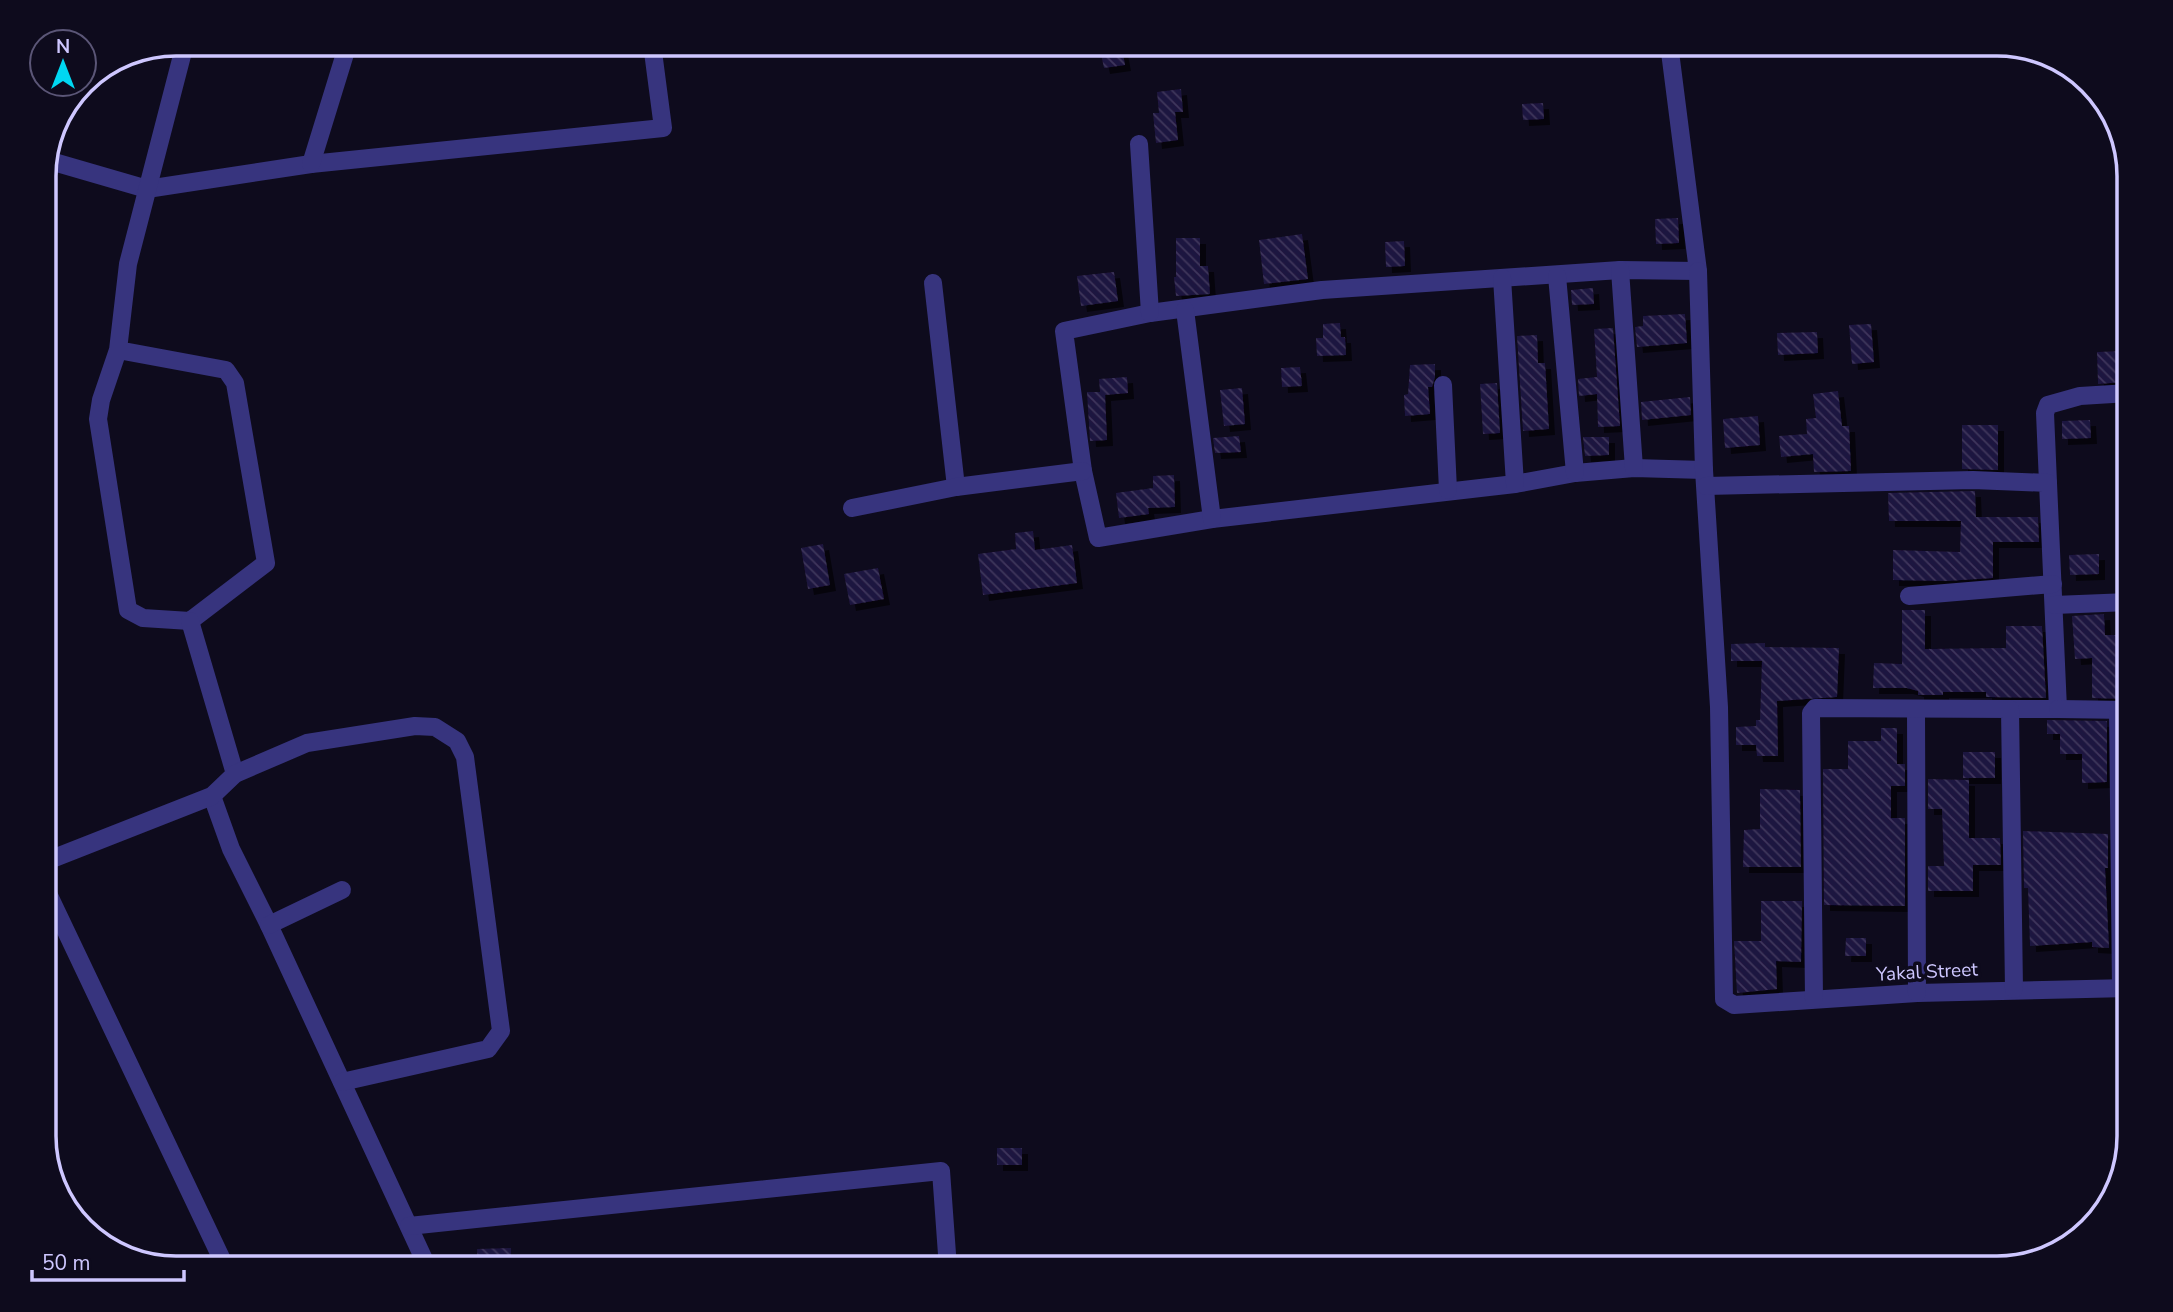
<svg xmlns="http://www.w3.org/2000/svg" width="2173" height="1312" font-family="'Nunito Sans',sans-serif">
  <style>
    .building { fill: url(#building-back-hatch); filter: url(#shadow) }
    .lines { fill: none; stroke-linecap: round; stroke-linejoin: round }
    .minor { stroke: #37347e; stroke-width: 18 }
    .labels { text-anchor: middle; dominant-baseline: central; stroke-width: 7; stroke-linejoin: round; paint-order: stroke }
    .street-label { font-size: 19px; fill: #cec7ff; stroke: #0e0b1d }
    .rim { fill: none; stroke: #cec7ff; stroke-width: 3.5 }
  </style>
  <defs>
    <pattern id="building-back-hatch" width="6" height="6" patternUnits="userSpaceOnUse" patternTransform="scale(1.75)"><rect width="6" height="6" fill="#1f163f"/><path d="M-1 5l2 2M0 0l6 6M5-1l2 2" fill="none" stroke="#3e365c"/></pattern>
    <filter id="shadow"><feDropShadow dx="6" dy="6" stdDeviation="0" flood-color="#0009"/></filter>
  </defs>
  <rect width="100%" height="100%" fill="#0e0b1d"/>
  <g class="building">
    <polygon points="1099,44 1121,44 1125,65 1104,68"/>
    <polygon points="1181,89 1183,112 1175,112 1178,140 1156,143 1153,113 1159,113 1157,92"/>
    <polygon points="1543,103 1544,119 1523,120 1522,104"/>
    <polygon points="1678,218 1679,243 1656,244 1655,219"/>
    <polygon points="1302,234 1308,279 1264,284 1259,240"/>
    <polygon points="1176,238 1200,238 1200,266 1208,266 1210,294 1176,296 1174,277 1176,277"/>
    <polygon points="1404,241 1405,266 1386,267 1385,242"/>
    <polygon points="1114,272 1118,301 1081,306 1077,276"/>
    <polygon points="1593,288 1594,304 1572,305 1571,290"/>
    <polygon points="1685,314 1687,343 1637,347 1635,327 1643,326 1643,316"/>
    <polygon points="1340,323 1341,337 1345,337 1346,355 1317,356 1316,338 1323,338 1323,324"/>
    <polygon points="1871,324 1874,362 1852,364 1849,325"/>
    <polygon points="1613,328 1620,426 1598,427 1597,394 1579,396 1578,379 1597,377 1594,329"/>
    <polygon points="1817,332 1818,353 1778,355 1777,333"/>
    <polygon points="1537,335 1538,363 1545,363 1549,429 1523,431 1517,336"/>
    <polygon points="2123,351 2123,382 2098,384 2097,352"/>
    <polygon points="1435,364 1435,377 1432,387 1428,387 1430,414 1405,416 1404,395 1408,394 1410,365"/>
    <polygon points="1300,367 1302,386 1282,387 1281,368"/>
    <polygon points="1127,377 1128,393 1105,395 1107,440 1090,441 1087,392 1100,392 1099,379"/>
    <polygon points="1497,383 1500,433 1483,434 1480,384"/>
    <polygon points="1242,388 1245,424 1224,426 1220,390"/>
    <polygon points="1838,391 1842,426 1849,426 1851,471 1814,472 1813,454 1781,457 1779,436 1807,434 1806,419 1816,418 1813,394"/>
    <polygon points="1690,397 1691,415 1642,420 1641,402"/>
    <polygon points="1758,416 1760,445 1725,448 1723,419"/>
    <polygon points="2090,420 2091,438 2062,439 2062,421"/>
    <polygon points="1962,425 1998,425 1998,470 1962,469"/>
    <polygon points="1239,436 1241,452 1215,453 1213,438"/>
    <polygon points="1583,437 1609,437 1609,455 1585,456"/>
    <polygon points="1174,475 1175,507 1148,508 1149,514 1119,518 1116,493 1153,488 1153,476"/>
    <polygon points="1975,491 1976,517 2038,517 2039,542 1993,542 1993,578 1946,581 1893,580 1893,550 1960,552 1961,521 1889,521 1888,493"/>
    <polygon points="1033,531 1035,550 1072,545 1077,583 983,595 978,554 1016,549 1015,533"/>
    <polygon points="823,544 830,585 808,589 801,548"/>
    <polygon points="2099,554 2099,574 2070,575 2069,555"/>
    <polygon points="878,568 884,599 850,605 844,574"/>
    <polygon points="1902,610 1925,610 1925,649 2006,648 2006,626 2042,626 2046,698 1986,697 1986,692 1943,692 1943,695 1918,695 1918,691 1907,688 1873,688 1874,663 1902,664"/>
    <polygon points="2104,614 2105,635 2129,635 2129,699 2092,698 2092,658 2075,659 2072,616"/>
    <polygon points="1765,643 1765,647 1839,648 1837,697 1777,701 1778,756 1757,756 1756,745 1736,745 1736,727 1756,726 1756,720 1760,720 1762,661 1731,661 1731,644"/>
    <polygon points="2047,720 2107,721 2107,782 2082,783 2082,754 2060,754 2060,734 2047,734"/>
    <polygon points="1881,728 1897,728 1897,764 1905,764 1905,786 1891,786 1891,818 1905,818 1905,906 1824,905 1823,769 1848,769 1848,741 1881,741"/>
    <rect x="1963" y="752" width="32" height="26"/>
    <polygon points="1928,779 1969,780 1969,838 2000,838 2001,865 1973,865 1973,891 1928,891 1928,866 1944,866 1942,809 1928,809"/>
    <polygon points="1760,789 1800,790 1801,867 1743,867 1744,830 1760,829"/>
    <polygon points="2023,831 2108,834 2108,868 2105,868 2109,948 2092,947 2092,942 2030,946 2028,888 2024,888"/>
    <polygon points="1761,901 1802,901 1801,962 1776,961 1777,989 1737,993 1734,941 1761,941"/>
    <polygon points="1846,938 1866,938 1866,956 1845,956"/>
    <rect x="997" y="1148" width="25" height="17"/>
    <polygon points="511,1248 511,1268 478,1268 477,1249"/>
  </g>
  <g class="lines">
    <g class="minor">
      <polyline points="1669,44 1698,271 1620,270 1322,290 1150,313 1064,331 1083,471 1098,538 1212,519 1515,484 1575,473 1634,468 1704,470"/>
      <polyline points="1139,144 1150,313"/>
      <polyline points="47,160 147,189 311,164 663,128 652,44"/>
      <polyline points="311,164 348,44"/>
      <polyline points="1620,270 1634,468"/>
      <polyline points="1698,271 1704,470 1719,707 1724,999 1734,1005 1917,993 2129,988"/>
      <polyline points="1557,276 1575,473"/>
      <polyline points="1502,278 1515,484"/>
      <polyline points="933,283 956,487"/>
      <polyline points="1185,310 1212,519"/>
      <polyline points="118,350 226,370 235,383 266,563 190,621 143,618 128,610 98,419 101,400 118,350 128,264 185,44"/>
      <polyline points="1443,385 1448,490"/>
      <polyline points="2048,483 2045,413 2048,405 2080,396 2129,393"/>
      <polyline points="1706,486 1973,480 2048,483 2058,709 2010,709"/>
      <polyline points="852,508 956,487 1083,471"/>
      <polyline points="1909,596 2053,584"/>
      <polyline points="2054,605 2129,602"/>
      <polyline points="190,621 235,774"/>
      <polyline points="2058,709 2129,710"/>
      <polyline points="1916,710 1917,993"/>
      <polyline points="2118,710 2121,989"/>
      <polyline points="212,796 231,849 269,925 428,1268"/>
      <polyline points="44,862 212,796 235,774 307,743 415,726 435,727 457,741 465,757 501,1031 488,1049 342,1082"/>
      <polyline points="44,885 226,1268"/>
      <polyline points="269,925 342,890"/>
      <polyline points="1814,999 1811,713 1815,708 2010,709 2014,989"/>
      <polyline points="409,1226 941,1171 948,1268"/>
    </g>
  </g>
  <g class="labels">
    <g class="street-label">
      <text transform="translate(1927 972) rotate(-3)">Yakal Street</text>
    </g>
  </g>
  <path d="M0 0H2173V1312H0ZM176 56H1997A120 120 0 0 1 2117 176V1136A120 120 0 0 1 1997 1256H176A120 120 0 0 1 56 1136V176A120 120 0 0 1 176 56Z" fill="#0e0b1d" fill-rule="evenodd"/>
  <path class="rim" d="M176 56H1997A120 120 0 0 1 2117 176V1136A120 120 0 0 1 1997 1256H176A120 120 0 0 1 56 1136V176A120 120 0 0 1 176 56Z"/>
  <g transform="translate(63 63)"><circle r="33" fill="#0e0b1d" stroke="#5b5677" stroke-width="2"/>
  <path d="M0-5L12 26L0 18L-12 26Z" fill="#00d8f2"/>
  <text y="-10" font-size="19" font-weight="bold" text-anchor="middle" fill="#cec7ff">N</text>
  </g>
  <path d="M32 1270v10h152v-10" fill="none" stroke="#cec7ff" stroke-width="3.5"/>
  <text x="42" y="1270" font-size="21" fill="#cec7ff" stroke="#0e0b1d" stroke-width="5" paint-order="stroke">50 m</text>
</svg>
